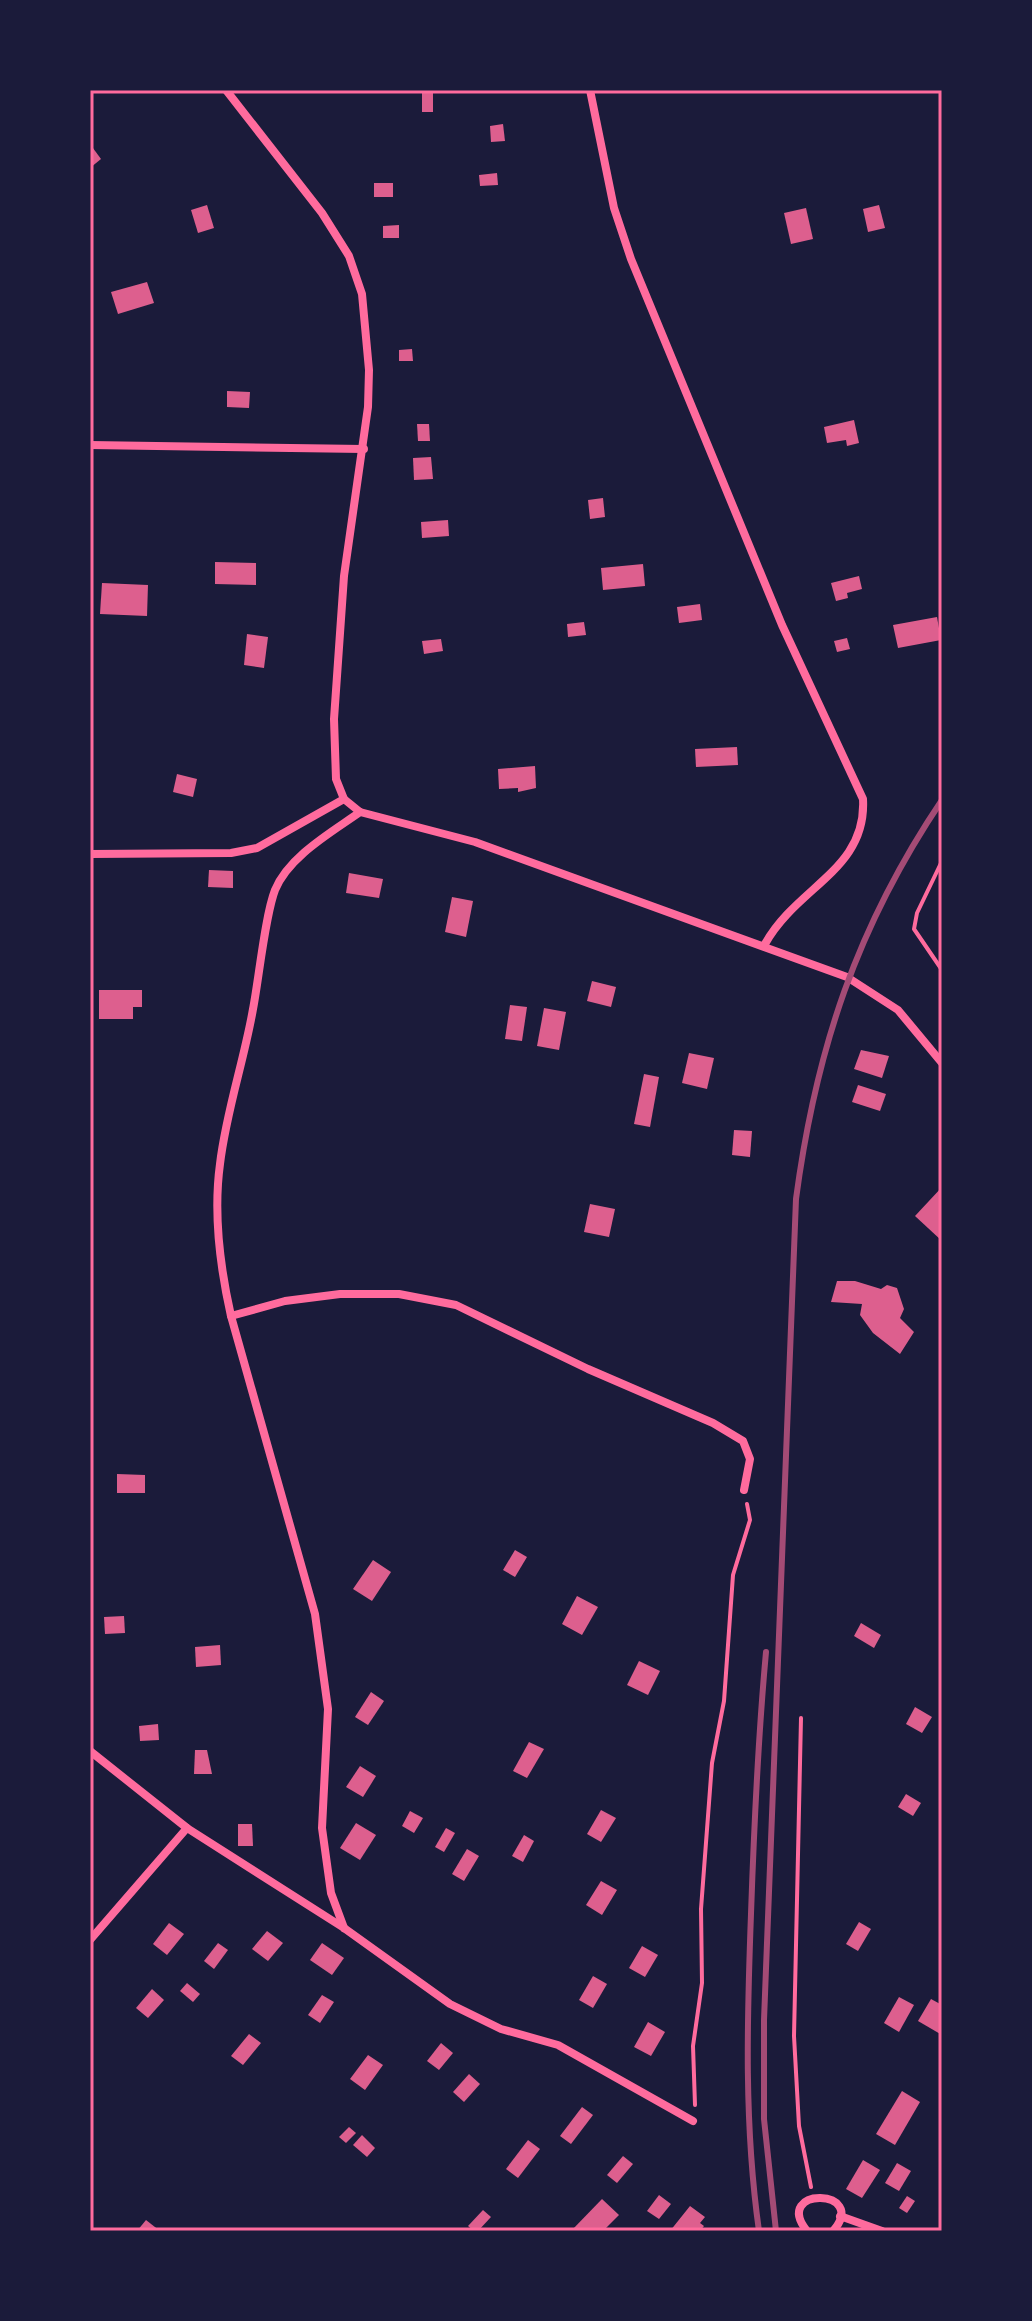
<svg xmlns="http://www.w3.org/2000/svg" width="1032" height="2321" font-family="Lora,serif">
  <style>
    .building { fill: #dd5f8e }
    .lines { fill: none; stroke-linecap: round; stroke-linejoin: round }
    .path { stroke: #ff6b9d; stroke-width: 4 }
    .minor { stroke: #ff6b9d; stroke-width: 8 }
    .rail { stroke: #a44b75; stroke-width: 6 }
    .neatline { fill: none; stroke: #ff6b9d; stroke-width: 3 }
  </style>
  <rect width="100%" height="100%" fill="#1b1b3a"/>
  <g class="building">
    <rect x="422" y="93" width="11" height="19"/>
    <polygon points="503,124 505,141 491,142 490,126"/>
    <polygon points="90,144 101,159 90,168"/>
    <polygon points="497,173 498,185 480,186 479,175"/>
    <rect x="374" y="183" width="19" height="14"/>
    <polygon points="207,205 214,228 198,233 191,210"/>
    <polygon points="879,205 885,228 868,232 863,209"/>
    <polygon points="806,208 813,239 791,244 784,213"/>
    <polygon points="399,225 399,238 383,238 383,226"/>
    <polygon points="147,282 154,303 118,314 111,292"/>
    <polygon points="412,349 413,361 399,361 399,350"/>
    <polygon points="227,391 250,392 249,408 227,407"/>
    <polygon points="854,420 859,443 847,446 846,440 827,443 824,427"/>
    <polygon points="417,424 429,424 430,441 418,441"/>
    <polygon points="431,457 433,479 414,480 413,458"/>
    <polygon points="603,498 605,517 590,519 588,500"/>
    <polygon points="448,520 449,536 422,538 421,522"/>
    <polygon points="215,562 256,563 256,585 215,584"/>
    <polygon points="643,564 645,586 603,590 601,568"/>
    <polygon points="859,576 862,589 847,593 848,598 836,601 831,583"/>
    <polygon points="102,583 148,585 147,616 100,614"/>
    <polygon points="700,604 702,620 679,623 677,607"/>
    <polygon points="937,617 941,640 898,648 893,625"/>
    <polygon points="584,622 586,635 568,637 567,624"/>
    <polygon points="247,634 268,637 264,668 244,665"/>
    <polygon points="847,638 850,649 837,652 834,641"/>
    <polygon points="441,639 443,651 424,654 422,641"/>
    <polygon points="737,747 738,765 696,767 695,749"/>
    <polygon points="535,766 536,788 518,792 518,788 499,789 498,769"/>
    <polygon points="177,774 197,779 193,797 173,792"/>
    <polygon points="209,870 233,871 233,888 208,887"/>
    <polygon points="349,873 383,879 379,898 346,893"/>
    <polygon points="452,897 473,901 466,937 445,932"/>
    <polygon points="592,981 616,987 611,1007 587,1001"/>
    <polygon points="99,990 142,990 142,1007 133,1007 133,1019 99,1019"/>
    <polygon points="510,1005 527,1007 522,1041 505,1039"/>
    <polygon points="544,1008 566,1012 559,1050 537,1046"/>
    <polygon points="861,1050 889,1056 882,1078 854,1069"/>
    <polygon points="689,1053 714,1058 707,1089 682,1083"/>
    <polygon points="644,1074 659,1077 650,1127 634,1124"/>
    <polygon points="858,1085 886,1094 880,1111 852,1102"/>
    <polygon points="734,1130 752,1131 750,1157 732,1155"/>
    <polygon points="942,1187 942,1241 915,1216"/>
    <polygon points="590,1204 615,1209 609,1237 584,1232"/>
    <polygon points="837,1281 855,1281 881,1289 887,1285 897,1288 904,1309 900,1318 914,1332 900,1354 873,1333 860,1315 862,1304 831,1302"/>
    <polygon points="117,1474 145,1475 145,1493 117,1493"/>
    <polygon points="515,1550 527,1557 515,1577 503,1570"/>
    <polygon points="373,1560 391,1572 372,1601 353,1589"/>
    <polygon points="577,1596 598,1607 582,1635 562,1624"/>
    <polygon points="124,1616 125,1633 105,1634 104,1617"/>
    <polygon points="861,1623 881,1635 874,1648 854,1636"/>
    <polygon points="220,1645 221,1665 196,1667 195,1647"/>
    <polygon points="639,1661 660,1671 648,1695 627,1685"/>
    <polygon points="371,1692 384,1701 368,1725 355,1717"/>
    <polygon points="915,1707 932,1717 922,1733 906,1724"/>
    <polygon points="158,1724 159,1740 140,1741 139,1726"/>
    <polygon points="529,1742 544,1749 527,1778 513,1771"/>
    <polygon points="195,1750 207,1750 212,1774 194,1774"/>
    <polygon points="360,1766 376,1776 363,1797 346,1787"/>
    <polygon points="906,1794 921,1803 913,1816 898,1807"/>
    <polygon points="601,1810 616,1818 601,1842 587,1834"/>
    <polygon points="410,1811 423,1818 414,1833 402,1826"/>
    <polygon points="356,1823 376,1835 360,1860 340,1848"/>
    <polygon points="238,1824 252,1824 253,1846 238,1846"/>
    <polygon points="446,1828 455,1833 444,1852 435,1847"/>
    <polygon points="524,1835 534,1841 523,1862 512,1856"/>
    <polygon points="467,1849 479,1856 464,1881 452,1874"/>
    <polygon points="601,1881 617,1890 602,1915 586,1905"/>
    <polygon points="859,1922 871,1929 858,1951 846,1944"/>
    <polygon points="169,1923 184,1934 167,1955 153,1944"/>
    <polygon points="267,1931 283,1943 268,1961 252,1949"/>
    <polygon points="218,1943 228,1950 214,1969 204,1961"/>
    <polygon points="322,1943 344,1958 332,1975 310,1960"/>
    <polygon points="642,1946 658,1955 645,1977 629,1968"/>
    <polygon points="593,1976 607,1984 593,2008 579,2000"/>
    <polygon points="187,1983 200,1994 193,2002 180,1991"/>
    <polygon points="152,1989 164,2000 148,2018 136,2008"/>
    <polygon points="322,1995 334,2002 320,2023 308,2015"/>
    <polygon points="899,1997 914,2005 899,2032 884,2023"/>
    <polygon points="931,1999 942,2005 942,2035 918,2021"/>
    <polygon points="648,2022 665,2032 651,2056 634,2047"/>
    <polygon points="249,2034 261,2043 243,2065 231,2056"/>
    <polygon points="441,2043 453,2053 439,2070 427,2061"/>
    <polygon points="368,2055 383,2065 365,2090 350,2079"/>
    <polygon points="469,2074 480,2084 464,2102 453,2092"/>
    <polygon points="902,2091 920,2102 895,2145 876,2134"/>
    <polygon points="582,2107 593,2115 571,2144 560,2136"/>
    <polygon points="349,2127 356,2133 346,2143 339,2137"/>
    <polygon points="362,2135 375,2148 367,2157 353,2145"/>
    <polygon points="528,2140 540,2149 518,2178 506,2169"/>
    <polygon points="623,2156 633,2164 617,2183 607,2175"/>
    <polygon points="863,2160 880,2170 862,2198 846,2189"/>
    <polygon points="897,2163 911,2171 899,2191 885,2183"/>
    <polygon points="659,2195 671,2204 659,2219 647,2211"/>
    <polygon points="907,2196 915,2201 907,2213 899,2208"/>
    <polygon points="602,2199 619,2215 603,2231 571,2231"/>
    <polygon points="690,2206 705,2217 700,2223 704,2226 700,2231 670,2231"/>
    <polygon points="483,2210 491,2217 478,2231 474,2231 468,2226"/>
    <polygon points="146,2220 160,2231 137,2231"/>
  </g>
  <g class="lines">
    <g class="path">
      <polyline points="942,861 917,913 914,929 942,970"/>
      <polyline points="801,1718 794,2036 799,2126 811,2187"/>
      <polyline points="695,2105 693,2046 702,1983 701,1909 712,1763 724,1701 733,1575 750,1520 747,1504"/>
    </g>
    <g class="minor">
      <polyline points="226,90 322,213 349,256 362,294 369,370 368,407 344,576 334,719 336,779 344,799 360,812 475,842 847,977 898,1010 942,1063"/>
      <path d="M590 90 614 208 631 259 782 625 863 799C867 870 797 886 765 944"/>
      <polyline points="90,445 364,449"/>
      <polyline points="90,854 231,853 257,848 344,799"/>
      <polyline points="231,1316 285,1301 340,1294 399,1294 456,1305 588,1369 713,1423 743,1441 750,1459 744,1490"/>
      <polyline points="90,1751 187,1828 344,1928 450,2004 501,2029 558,2045 693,2121"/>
      <path d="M344 1928 331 1893 322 1828 328 1709 315 1614 231 1316C220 1267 213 1215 220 1164 226 1112 244 1061 253 1009 259 978 265 916 275 890 289 856 332 832 360 812"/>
      <polyline points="90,1940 187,1828"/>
      <polyline points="840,2216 882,2231"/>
      <path d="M807 2231C771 2186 870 2188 833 2231"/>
    </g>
    <g class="rail">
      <path d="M759 2231C744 2125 747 2021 751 1914 754 1827 758 1739 766 1652"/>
      <path d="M776 2231 764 2119V2020L796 1199C816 1049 857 926 942 800"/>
    </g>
  </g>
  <rect width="1032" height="2321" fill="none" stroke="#1b1b3a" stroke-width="184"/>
  <rect x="92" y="92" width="848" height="2137" class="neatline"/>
</svg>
